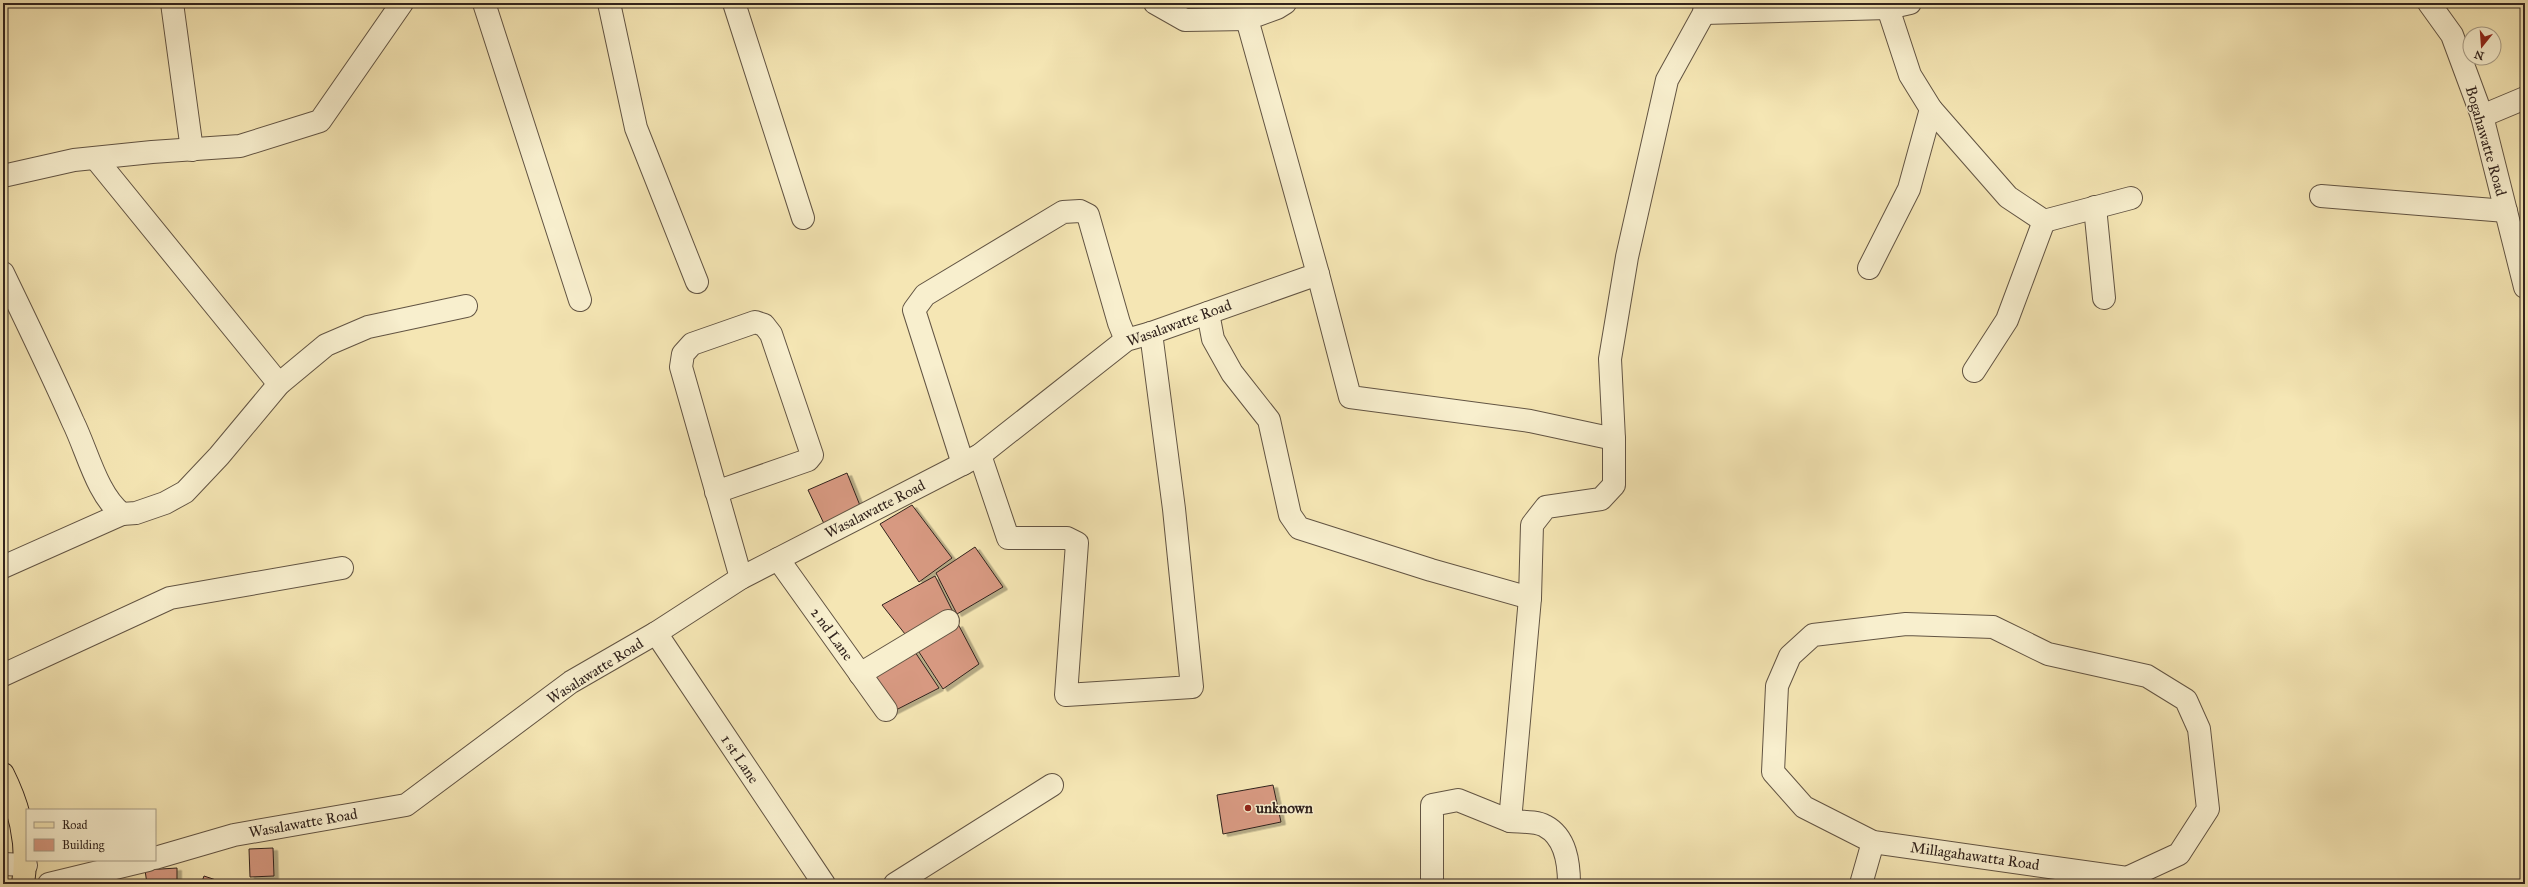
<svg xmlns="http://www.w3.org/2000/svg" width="2528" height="887" font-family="'IM FELL Great Primer',serif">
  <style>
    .building { fill: #d79981; stroke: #31231d; filter: url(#shadow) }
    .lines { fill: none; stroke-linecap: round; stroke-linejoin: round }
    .minor-casing { stroke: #625443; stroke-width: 24 }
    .major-casing { stroke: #31231d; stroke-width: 24 }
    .minor { stroke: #f8efce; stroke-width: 22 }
    .major { stroke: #f5e6b4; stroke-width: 22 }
    .poi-dot { fill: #8f2418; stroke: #f8efce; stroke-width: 1.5 }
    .labels { text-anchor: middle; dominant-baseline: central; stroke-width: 3; stroke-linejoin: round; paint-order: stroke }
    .street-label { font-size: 15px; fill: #31231d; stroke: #f8efce }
    .poi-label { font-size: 15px; font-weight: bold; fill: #31231d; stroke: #f8efce; text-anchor: start }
  </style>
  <defs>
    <filter id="shadow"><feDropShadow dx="4.5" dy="2.5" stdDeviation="0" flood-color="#0004"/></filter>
  </defs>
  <rect width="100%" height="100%" fill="#f5e6b4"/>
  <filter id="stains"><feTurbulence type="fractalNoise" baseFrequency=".005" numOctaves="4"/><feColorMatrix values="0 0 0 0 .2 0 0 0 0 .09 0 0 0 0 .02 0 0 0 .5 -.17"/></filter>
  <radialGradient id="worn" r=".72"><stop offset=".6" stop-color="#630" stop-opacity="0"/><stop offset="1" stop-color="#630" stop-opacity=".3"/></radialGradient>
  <g class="building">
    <polygon points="847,473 863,513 826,528 808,490"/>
    <polygon points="912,505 952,558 919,582 880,524"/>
    <polygon points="975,547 1003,587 957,614 936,573"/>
    <polygon points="935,576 954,614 909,639 882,605"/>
    <polygon points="958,624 979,664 943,689 917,649"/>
    <polygon points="913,649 939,688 892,712 869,675"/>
    <polygon points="1273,785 1281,822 1223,834 1217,795"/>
    <polygon points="273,848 274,876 250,877 249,849"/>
    <polygon points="177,868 177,884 147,884 145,870"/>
    <polygon points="204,876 228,884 201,884"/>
  </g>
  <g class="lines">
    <g class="minor-casing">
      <g id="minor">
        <polyline points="172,3 192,150"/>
        <polyline points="484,3 580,300"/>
        <polyline points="609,3 636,128 697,282"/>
        <polyline points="734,3 803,218"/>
        <polyline points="1155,3 1185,20 1247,19"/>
        <polyline points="2429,3 2452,35 2482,116 2525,287"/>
        <polyline points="1888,8 1910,75 1931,109 2008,197 2044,221 2131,198"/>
        <polyline points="1704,13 1888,8 1910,3"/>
        <polyline points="2482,116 2525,98"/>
        <polyline points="96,159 279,384"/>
        <polyline points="3,176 74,160 152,152 240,146 320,121 402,3"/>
        <polyline points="2321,196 2506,211"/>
        <polyline points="2095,207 2104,298"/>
        <polyline points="1869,268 1909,189 1931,109"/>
        <path d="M3 273C27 323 51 372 73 422 87 450 97 495 122 514L136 513 165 503 185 492 219 456 279 384 326 345 368 327 466 306"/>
        <polyline points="1318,274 1350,397 1530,421 1614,439 1610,359 1627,257 1667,80 1704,13 1705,3"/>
        <polyline points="1208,313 1213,339 1232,373 1269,420 1290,515 1299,528 1431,570 1530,598"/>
        <polyline points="1974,371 2007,320 2044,221"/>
        <polyline points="980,455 1008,538 1067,538 1077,543 1066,695 1192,687 1174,509 1151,333"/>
        <polyline points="963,464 914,310 925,295 1063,212 1080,211 1088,215 1119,323 1126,340"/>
        <polyline points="716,492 808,460 812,455 771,334 764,325 755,322 692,344 683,354 681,367 741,578"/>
        <polyline points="778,559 886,710"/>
        <polyline points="3,567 122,514"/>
        <polygon points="1906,624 1993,627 2048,654 2147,676 2186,700 2199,729 2208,809 2179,854 2127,878 1873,842 1804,807 1773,772 1777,686 1790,656 1813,635"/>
        <polyline points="656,633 824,884"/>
        <polyline points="860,674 948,621"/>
        <polyline points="3,675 170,598 342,568"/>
        <path d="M1510 821C1520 822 1536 821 1545 826 1566 837 1569 863 1569 884"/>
        <polyline points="155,858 234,835 406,805 571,682 656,633 741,578 980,455 1126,340 1151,333 1318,274 1247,19 1277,8 1285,3"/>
        <polyline points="3,864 26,865"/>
        <polyline points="49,884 148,860"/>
        <polyline points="895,884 1052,785"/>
        <polyline points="1432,884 1432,805 1458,800 1510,821 1530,598 1532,525 1546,507 1601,499 1614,485 1614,439"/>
        <polyline points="1861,884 1873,842"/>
      </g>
    </g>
    <g class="major-casing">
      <path id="major" d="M3 774C20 808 29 845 23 884"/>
    </g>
    <use href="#minor" class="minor"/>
    <use href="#major" class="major"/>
  </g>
  <circle class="poi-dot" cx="1248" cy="808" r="4"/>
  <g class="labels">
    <g class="street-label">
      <text transform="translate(2486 141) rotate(74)">Bogahawatte Road</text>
      <text transform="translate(1179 323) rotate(-20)">Wasalawatte Road</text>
      <text transform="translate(875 509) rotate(-27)">Wasalawatte Road</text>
      <text transform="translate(832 634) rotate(54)">2 nd Lane</text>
      <text transform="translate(595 671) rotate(-32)">Wasalawatte Road</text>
      <text transform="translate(740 759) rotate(56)">1 st Lane</text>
      <text transform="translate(303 823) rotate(-10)">Wasalawatte Road</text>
      <text transform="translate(1975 856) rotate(8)">Millagahawatta Road</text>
    </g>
    <g class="poi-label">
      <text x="1256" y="808">unknown</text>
    </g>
  </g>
  <rect width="2528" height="887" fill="none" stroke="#f5e6b4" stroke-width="16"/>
  <rect x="4" y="4" width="2520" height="879" fill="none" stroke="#31231d" stroke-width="2"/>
  <rect x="8" y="8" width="2512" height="871" fill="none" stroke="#31231d"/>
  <rect x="26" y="809" width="130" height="52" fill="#f8efce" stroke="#a89d87"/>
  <rect x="34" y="822" width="20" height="6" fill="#f5e6b4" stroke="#a89d87"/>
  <text x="62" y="829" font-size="12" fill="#31231d">Road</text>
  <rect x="34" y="839" width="20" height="12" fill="#d79981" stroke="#a89d87"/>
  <text x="62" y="849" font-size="12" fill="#31231d">Building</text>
  <g transform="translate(2482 46) rotate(197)"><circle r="19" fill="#f8efce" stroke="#a89d87"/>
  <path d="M0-3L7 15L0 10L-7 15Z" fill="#8f2418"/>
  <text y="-6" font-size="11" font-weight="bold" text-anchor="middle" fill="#31231d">N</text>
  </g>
  <rect width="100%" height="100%" filter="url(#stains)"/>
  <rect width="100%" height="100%" fill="url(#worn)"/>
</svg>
